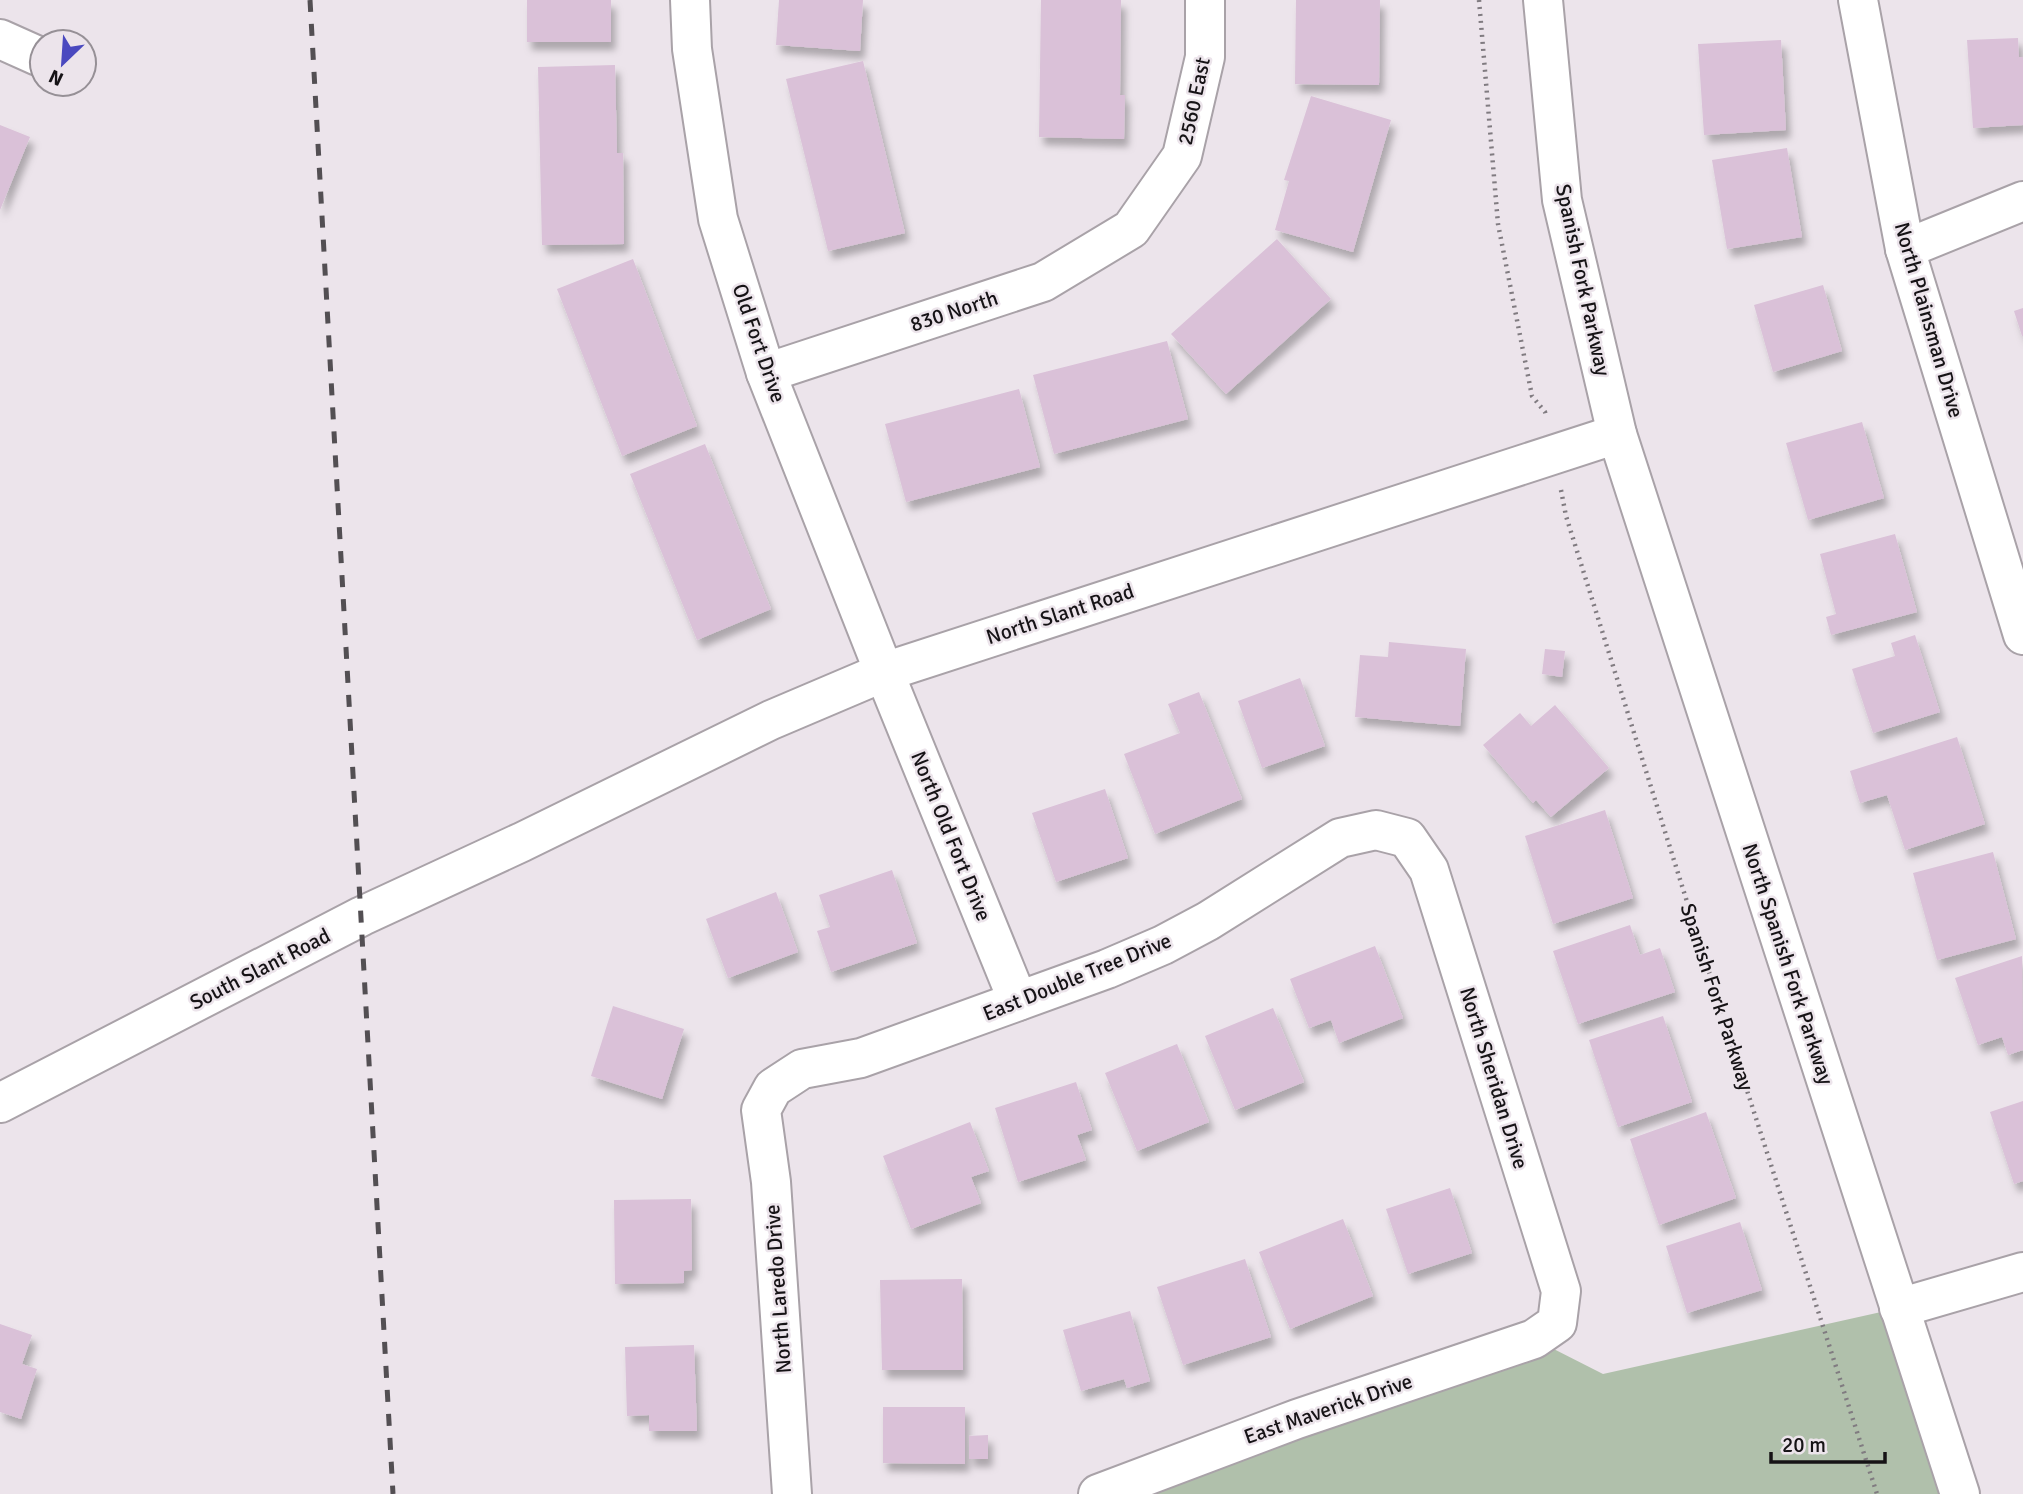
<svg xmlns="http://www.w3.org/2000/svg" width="2023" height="1494" font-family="Signika,sans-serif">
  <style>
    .green { fill: #b0c0ab }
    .building { fill: #dac1d8; filter: url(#shadow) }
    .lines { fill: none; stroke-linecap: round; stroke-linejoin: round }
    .minor-casing { stroke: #a9a2a8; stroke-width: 42 }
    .path { stroke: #807b80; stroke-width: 4.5; stroke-dasharray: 2 5; stroke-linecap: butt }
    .minor { stroke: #fff; stroke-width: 38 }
    .rail { stroke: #534f53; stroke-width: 5; stroke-dasharray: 12 12; stroke-linecap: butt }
    .labels { text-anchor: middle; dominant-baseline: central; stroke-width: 5; stroke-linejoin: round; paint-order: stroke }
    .street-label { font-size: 21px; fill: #161316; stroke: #ece4eb }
  </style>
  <defs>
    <filter id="shadow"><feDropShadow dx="4.5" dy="8" stdDeviation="3.5" flood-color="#0004"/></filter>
  </defs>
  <rect width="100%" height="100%" fill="#ece4eb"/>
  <polygon class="green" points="1899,1308 1960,1494 1098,1494 1534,1339 1603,1374"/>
  <g class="building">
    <rect x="527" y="0" width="84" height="42"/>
    <polygon points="779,0 863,0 860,51 776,45"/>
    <polygon points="1041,0 1121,0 1120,95 1125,95 1124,139 1039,137"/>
    <polygon points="1296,0 1380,0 1379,85 1295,84"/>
    <polygon points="2018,38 2019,57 2023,57 2023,125 1973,128 1967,40"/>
    <polygon points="1781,40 1786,130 1704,135 1698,44"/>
    <polygon points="863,61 905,233 828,251 786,79"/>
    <polygon points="615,65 617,153 623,153 624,244 542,245 538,67"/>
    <polygon points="1311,96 1391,120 1353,252 1275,230 1289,181 1284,180"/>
    <polygon points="0,125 30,137 0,210"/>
    <polygon points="1787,148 1802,237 1727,249 1712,160"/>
    <polygon points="1277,239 1331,299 1226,394 1171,334"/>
    <polygon points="633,259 697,426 622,456 557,289"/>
    <polygon points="1823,285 1842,351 1773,372 1754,305"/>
    <polygon points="2023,308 2023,336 2022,336 2014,311"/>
    <polygon points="1167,341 1188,419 1054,454 1033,375"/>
    <polygon points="1019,389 1040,467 906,502 885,424"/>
    <polygon points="1862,422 1884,498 1808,520 1786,443"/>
    <polygon points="705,444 771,609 697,640 630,474"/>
    <polygon points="1895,534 1917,612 1831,635 1826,617 1836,614 1820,554"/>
    <polygon points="1915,635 1940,712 1873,733 1852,669 1895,656 1891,643"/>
    <polygon points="1389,642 1466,649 1460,726 1355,717 1360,655 1388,657"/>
    <polygon points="1545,649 1565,651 1562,677 1542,674"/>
    <polygon points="1300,678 1325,746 1262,768 1238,701"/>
    <polygon points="1199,692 1242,799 1155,834 1124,754 1180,733 1168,704"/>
    <polygon points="1555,705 1609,768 1551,817 1536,800 1533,803 1483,745 1520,713 1531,726"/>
    <polygon points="1957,737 1985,824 1905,850 1887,795 1860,803 1850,771"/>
    <polygon points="1105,789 1128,858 1056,882 1032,813"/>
    <polygon points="1605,810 1633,898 1553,924 1525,836"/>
    <polygon points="1993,852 2016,939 1937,960 1913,873"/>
    <polygon points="892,870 917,943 831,972 817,931 830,927 819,895"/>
    <polygon points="776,892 798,952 728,978 706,919"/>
    <polygon points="1630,925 1640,955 1660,948 1675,992 1578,1024 1553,951"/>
    <polygon points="1375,946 1403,1018 1339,1043 1331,1020 1309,1028 1290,979"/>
    <polygon points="2022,956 2023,1050 2008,1055 2002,1037 1978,1045 1955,978"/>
    <polygon points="613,1006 684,1029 662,1099 591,1076"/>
    <polygon points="1273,1008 1304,1082 1235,1110 1205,1036"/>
    <polygon points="1663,1016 1692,1102 1618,1127 1589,1040"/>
    <polygon points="1177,1044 1209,1122 1137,1151 1105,1073"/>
    <polygon points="1076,1082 1092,1130 1077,1135 1086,1160 1018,1182 995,1108"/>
    <polygon points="2023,1101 2023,1181 2014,1184 1990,1112"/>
    <polygon points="1706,1112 1736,1198 1659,1225 1630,1139"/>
    <polygon points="970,1122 989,1171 971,1177 981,1203 911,1229 883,1156"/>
    <polygon points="1450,1188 1472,1253 1408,1274 1386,1209"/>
    <polygon points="691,1199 692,1270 684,1271 684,1283 615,1284 614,1200"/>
    <polygon points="1343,1219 1373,1296 1290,1329 1259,1252"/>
    <polygon points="1740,1222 1762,1290 1687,1313 1666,1246"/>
    <polygon points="1245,1259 1271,1337 1183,1365 1157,1287"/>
    <polygon points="962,1279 963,1370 882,1370 880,1280"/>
    <polygon points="1130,1311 1150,1381 1127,1388 1124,1379 1081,1391 1063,1330"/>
    <polygon points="0,1324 32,1335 22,1364 37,1369 21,1419 0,1412"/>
    <polygon points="694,1345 697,1431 649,1431 649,1415 627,1416 625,1347"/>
    <polygon points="883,1407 965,1407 965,1464 883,1463"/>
    <polygon points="988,1435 988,1459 969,1459 969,1436"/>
  </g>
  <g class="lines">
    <g class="minor-casing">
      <g id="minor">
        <polyline points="690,0 692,49 718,219 766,373 884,672 1018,1001"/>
        <polyline points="1543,0 1562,200 1617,434 1960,1494"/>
        <polyline points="1858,0 1905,249 2023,635"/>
        <polyline points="0,39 38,56"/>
        <polyline points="1905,249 2023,201"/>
        <polyline points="766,373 1043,282 1131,229 1182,156 1205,57 1205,0"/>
        <polyline points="0,1103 362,916 522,842 771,720 884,672 1617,434"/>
        <polyline points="1899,1308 2023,1272"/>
        <polyline points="792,1494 771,1182 761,1110 773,1088 802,1069 861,1058 1107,969 1163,945 1208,921 1340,838 1376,830 1407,838 1429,870 1561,1291 1557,1323 1534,1339 1297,1419 1098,1494"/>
      </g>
    </g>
    <g class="path">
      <polyline points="1479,0 1498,224 1532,396 1545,412 1546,416"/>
      <polyline points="1561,490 1566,516 1715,991 1877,1494"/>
    </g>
    <use href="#minor" class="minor"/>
    <polyline class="rail" points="310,0 393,1494"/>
  </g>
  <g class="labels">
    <g class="street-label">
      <text transform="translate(1194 101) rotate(-78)">2560 East</text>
      <text transform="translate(1583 280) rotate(78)">Spanish Fork Parkway</text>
      <text transform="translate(954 311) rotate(-18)">830 North</text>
      <text transform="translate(1929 320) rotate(74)">North Plainsman Drive</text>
      <text transform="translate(759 343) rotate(71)">Old Fort Drive</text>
      <text transform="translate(1060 614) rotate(-18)">North Slant Road</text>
      <text transform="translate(951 836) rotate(68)">North Old Fort Drive</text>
      <text transform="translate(1788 964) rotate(72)">North Spanish Fork Parkway</text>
      <text transform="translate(260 969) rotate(-27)">South Slant Road</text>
      <text transform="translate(1077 977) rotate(-22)">East Double Tree Drive</text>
      <text transform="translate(1717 997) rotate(72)">Spanish Fork Parkway</text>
      <text transform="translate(1494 1078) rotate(73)">North Sheridan Drive</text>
      <text transform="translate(778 1289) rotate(-94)">North Laredo Drive</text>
      <text transform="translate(1328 1409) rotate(-19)">East Maverick Drive</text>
    </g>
  </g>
  <g transform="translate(63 63) rotate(205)"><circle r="33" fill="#ece4eb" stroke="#969096" stroke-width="2"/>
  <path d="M0-5L12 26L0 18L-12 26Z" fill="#4a49bf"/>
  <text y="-10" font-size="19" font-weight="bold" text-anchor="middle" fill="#161316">N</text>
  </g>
  <path d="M1771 1452v10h114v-10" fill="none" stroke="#161316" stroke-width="3.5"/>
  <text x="1782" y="1452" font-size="21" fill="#161316" stroke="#ece4eb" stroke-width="5" paint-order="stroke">20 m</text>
</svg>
